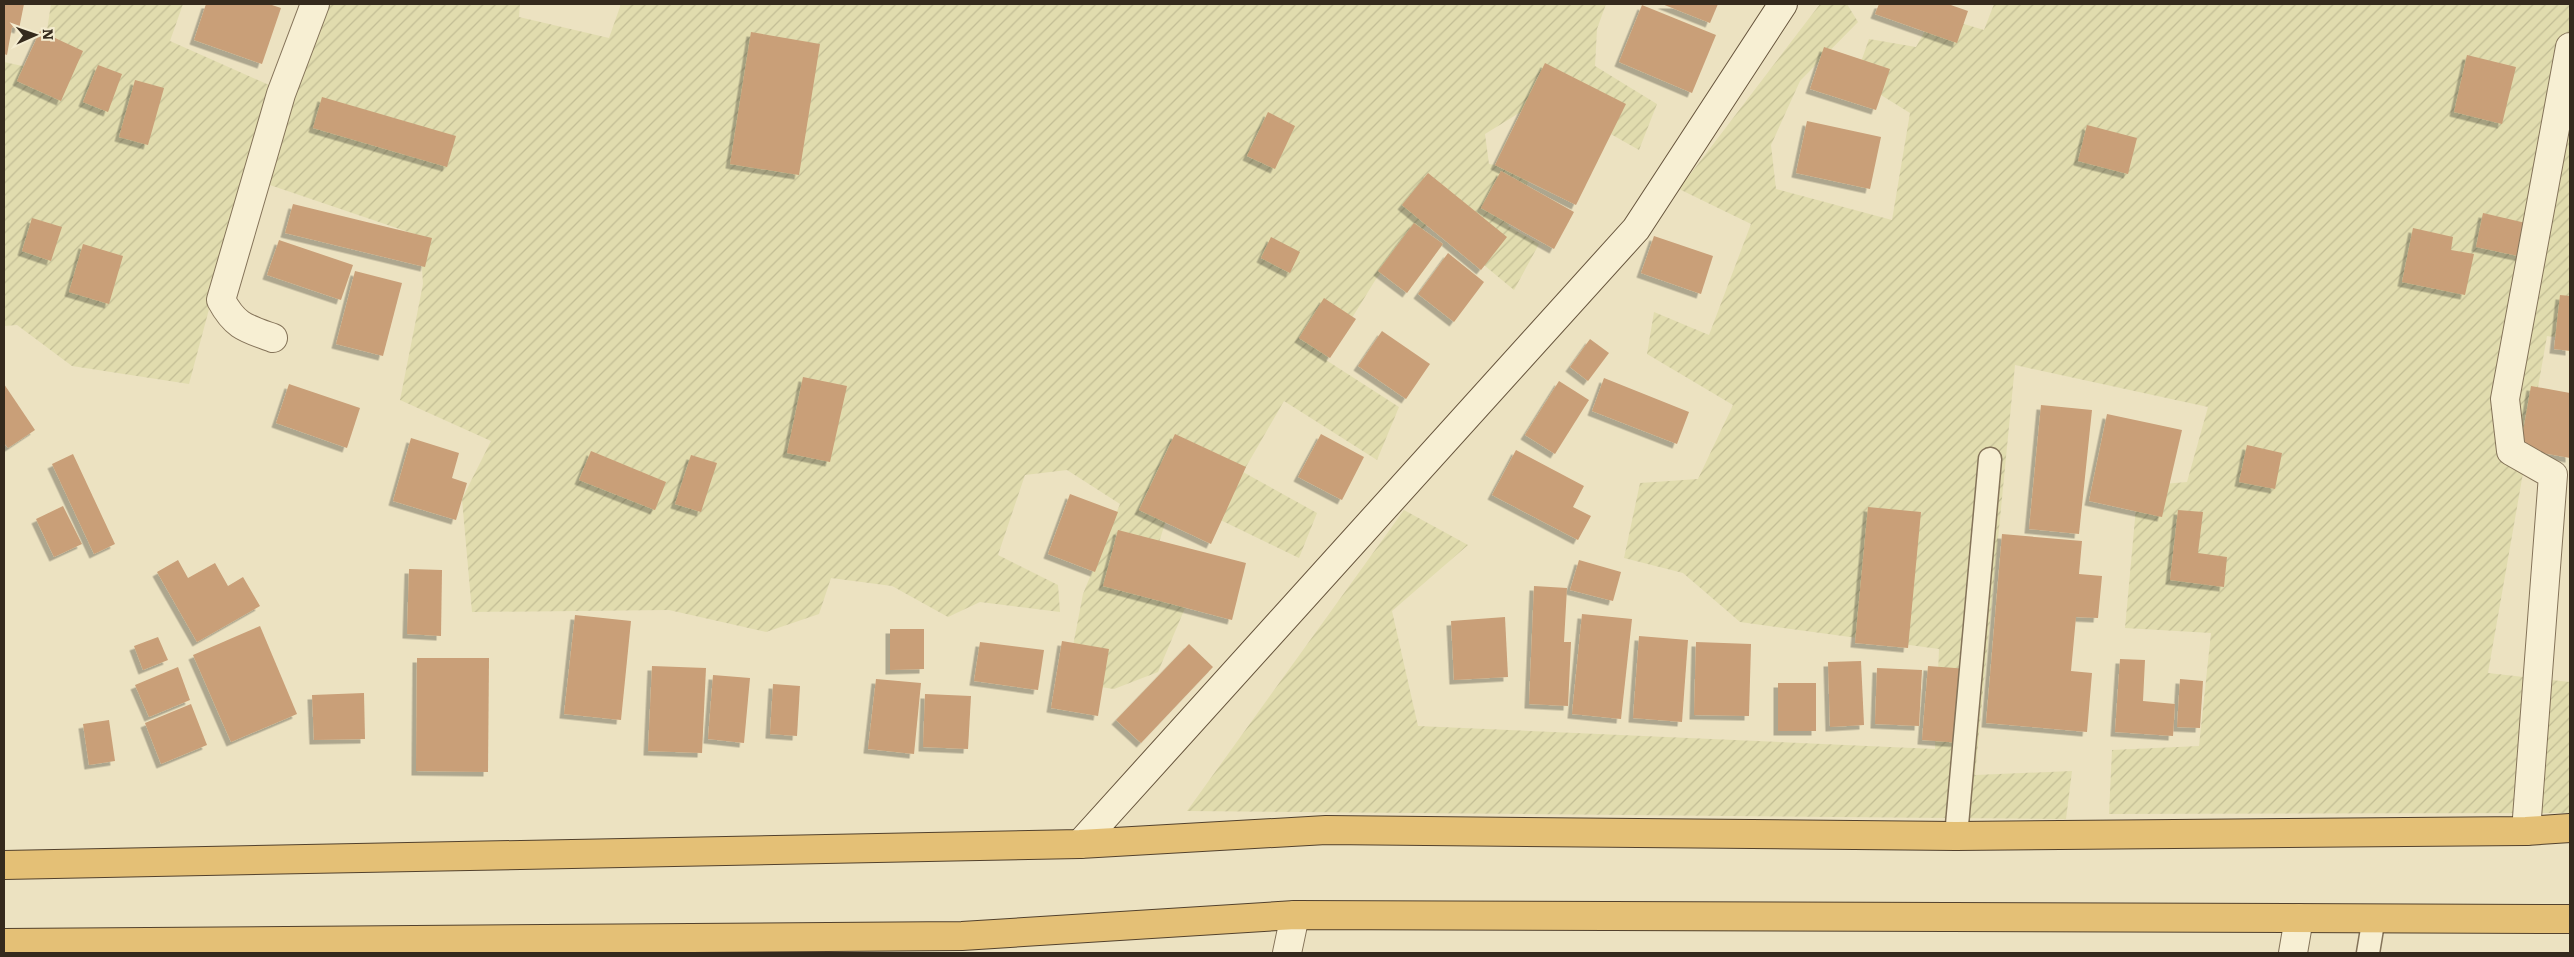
<svg xmlns="http://www.w3.org/2000/svg" width="2574" height="957" font-family="Literata,serif">
  <style>
    .farmland { fill: url(#farmland-furrows) }
    .building { fill: #c99f78; filter: url(#shadow) }
    .lines { fill: none; stroke-linecap: round; stroke-linejoin: round }
    .service-casing { stroke: #847359; stroke-width: 25 }
    .minor-casing { stroke: #847359; stroke-width: 30 }
    .secondary-casing { stroke: #66543c; stroke-width: 30 }
    .trunk-casing { stroke: #52412d; stroke-width: 30 }
    .service { stroke: #f7efd3; stroke-width: 22 }
    .minor { stroke: #f7efd3; stroke-width: 28 }
    .secondary { stroke: #f7efd3; stroke-width: 28 }
    .trunk { stroke: #e4c076; stroke-width: 28 }
  </style>
  <defs>
    <pattern id="farmland-furrows" width="10" height="10" patternUnits="userSpaceOnUse" patternTransform="scale(1.25)"><rect width="10" height="10" fill="#e1dcae"/><path d="M-1 1l2-2M0 10L10 0M9 11l2-2" fill="none" stroke="#c2bd95"/></pattern>
    <filter id="shadow"><feDropShadow dx="-4.5" dy="4.5" stdDeviation="0" flood-color="#0004"/></filter>
  </defs>
  <rect width="100%" height="100%" fill="#ece2c1"/>
  <g class="farmland">
    <polygon points="51,4 183,4 170,41 269,85 189,384 72,366 17,325 4,326 4,62 41,70"/>
    <polygon points="324,4 520,4 519,17 609,38 621,4 1606,4 1597,29 1595,66 1657,104 1639,150 1545,97 1485,134 1489,164 1533,171 1508,226 1539,244 1514,290 1431,221 1376,279 1326,360 1399,407 1377,460 1284,401 1243,472 1317,513 1299,558 1173,497 1146,585 1185,608 1158,672 1114,689 1066,682 1083,594 1120,504 1067,470 1025,475 998,555 1058,585 1060,612 980,602 948,617 892,586 831,578 819,614 766,632 669,610 472,612 462,499 491,441 400,400 423,284 420,236 261,182 294,99"/>
    <polygon points="1820,4 1847,4 1858,22 1800,81 1771,145 1776,189 1892,220 1910,113 1855,79 1869,39 1916,47 1934,15 1984,30 1994,4 2570,4 2570,339 2547,336 2488,673 2570,682 2570,813 2109,814 2112,750 2199,746 2211,633 2125,628 2138,486 2187,482 2208,407 2015,365 1975,775 2072,771 2066,819 1187,811 1404,510 1468,545 1392,611 1418,726 1935,749 1939,649 1740,622 1683,573 1624,558 1640,483 1698,479 1733,405 1647,354 1654,312 1709,335 1751,224 1679,189"/>
  </g>
  <g class="building">
    <polygon points="4,4 24,4 19,29 12,27 7,55 4,54"/>
    <polygon points="206,4 269,4 281,8 262,64 194,40"/>
    <polygon points="1662,4 1718,4 1710,23"/>
    <polygon points="1879,4 1948,4 1968,11 1957,43 1875,14"/>
    <polygon points="1642,5 1716,35 1692,93 1619,62"/>
    <polygon points="40,31 83,51 61,101 17,81"/>
    <polygon points="751,32 820,44 799,175 730,164"/>
    <polygon points="1824,47 1890,69 1876,110 1810,89"/>
    <polygon points="2467,55 2516,67 2502,124 2454,112"/>
    <polygon points="1545,63 1626,104 1576,205 1495,165"/>
    <polygon points="98,65 122,74 108,112 83,102"/>
    <polygon points="135,80 164,88 148,145 119,137"/>
    <polygon points="322,97 456,136 447,167 313,128"/>
    <polygon points="1268,112 1295,126 1275,169 1247,156"/>
    <polygon points="1807,121 1881,137 1870,189 1796,173"/>
    <polygon points="2087,125 2137,138 2128,174 2078,161"/>
    <polygon points="1501,171 1574,212 1554,249 1481,208"/>
    <polygon points="1428,173 1507,237 1481,270 1402,205"/>
    <polygon points="293,204 432,238 425,267 285,233"/>
    <polygon points="2483,213 2530,224 2523,257 2476,247"/>
    <polygon points="32,218 62,227 51,261 22,251"/>
    <polygon points="1414,223 1443,244 1407,293 1378,271"/>
    <polygon points="2413,228 2453,237 2451,250 2474,254 2465,295 2402,282"/>
    <polygon points="1654,236 1713,256 1701,294 1641,273"/>
    <polygon points="1271,237 1300,252 1290,273 1261,258"/>
    <polygon points="279,240 353,265 341,300 267,275"/>
    <polygon points="83,244 123,256 109,304 69,292"/>
    <polygon points="1448,253 1484,282 1454,322 1418,294"/>
    <polygon points="355,271 402,283 383,356 336,344"/>
    <polygon points="2560,295 2570,296 2570,351 2554,349"/>
    <polygon points="1324,298 1356,319 1330,358 1299,338"/>
    <polygon points="1382,331 1430,364 1406,399 1358,366"/>
    <polygon points="1590,339 1609,353 1588,381 1570,367"/>
    <polygon points="803,377 847,386 830,462 787,453"/>
    <polygon points="1604,378 1689,412 1677,444 1592,411"/>
    <polygon points="1559,381 1589,400 1555,454 1525,435"/>
    <polygon points="4,384 35,430 8,448 4,443"/>
    <polygon points="289,384 360,408 347,448 276,423"/>
    <polygon points="2531,386 2570,393 2570,458 2520,449"/>
    <polygon points="2041,405 2092,410 2079,534 2029,529"/>
    <polygon points="2107,414 2182,430 2162,517 2089,501"/>
    <polygon points="1175,434 1246,467 1211,544 1139,510"/>
    <polygon points="1321,434 1364,457 1342,500 1298,477"/>
    <polygon points="411,438 459,453 452,478 467,483 456,520 393,501"/>
    <polygon points="2247,445 2282,453 2275,489 2239,482"/>
    <polygon points="1516,450 1584,486 1573,507 1591,516 1578,540 1492,495"/>
    <polygon points="591,451 666,482 655,510 579,480"/>
    <polygon points="73,454 115,544 94,554 52,464"/>
    <polygon points="691,455 717,463 701,512 675,504"/>
    <polygon points="1070,494 1118,512 1095,572 1048,554"/>
    <polygon points="63,506 82,544 54,557 36,519"/>
    <polygon points="1868,507 1921,512 1908,648 1855,643"/>
    <polygon points="2178,510 2203,512 2198,553 2227,557 2224,587 2170,580"/>
    <polygon points="1118,530 1246,563 1232,620 1103,586"/>
    <polygon points="2002,534 2082,541 2079,574 2102,576 2098,618 2076,617 2071,671 2092,673 2087,732 1986,723"/>
    <polygon points="178,560 188,578 215,563 228,586 243,577 260,606 197,642 157,572"/>
    <polygon points="1579,560 1621,572 1613,601 1570,590"/>
    <polygon points="409,569 442,570 441,636 407,634"/>
    <polygon points="1534,586 1567,588 1564,642 1571,642 1568,706 1529,704"/>
    <polygon points="1582,614 1632,619 1621,719 1572,714"/>
    <polygon points="575,615 631,621 621,720 564,714"/>
    <polygon points="1505,617 1508,677 1454,680 1451,621"/>
    <polygon points="260,626 297,714 231,742 193,655"/>
    <polygon points="890,629 924,629 924,669 890,670"/>
    <polygon points="1639,636 1688,640 1682,722 1633,718"/>
    <polygon points="158,637 168,660 143,670 134,646"/>
    <polygon points="1062,641 1109,649 1098,716 1051,708"/>
    <polygon points="980,642 1044,650 1038,690 974,681"/>
    <polygon points="1696,642 1751,644 1749,716 1694,715"/>
    <polygon points="1189,644 1213,667 1141,743 1116,720"/>
    <polygon points="417,658 489,658 488,772 416,771"/>
    <polygon points="2120,659 2145,660 2143,701 2175,704 2173,736 2115,732"/>
    <polygon points="1861,661 1864,725 1830,727 1828,662"/>
    <polygon points="652,666 706,668 702,753 648,751"/>
    <polygon points="1928,666 1968,669 1962,743 1922,740"/>
    <polygon points="178,667 190,700 149,717 135,685"/>
    <polygon points="1877,668 1922,670 1919,726 1875,724"/>
    <polygon points="713,675 750,678 744,743 708,739"/>
    <polygon points="876,679 921,683 914,754 868,749"/>
    <polygon points="2180,679 2203,681 2200,728 2177,727"/>
    <rect x="1778" y="683" width="38" height="48"/>
    <polygon points="773,684 800,686 797,736 770,734"/>
    <polygon points="364,693 365,739 314,740 312,695"/>
    <polygon points="925,694 971,696 968,749 923,747"/>
    <polygon points="191,704 207,745 161,764 145,723"/>
    <polygon points="109,720 115,761 89,765 83,724"/>
  </g>
  <g class="lines">
    <g class="service-casing">
      <g id="service">
        <polyline points="1956,836 1990,459"/>
        <polyline points="2368,953 2374,917"/>
      </g>
    </g>
    <g class="minor-casing">
      <g id="minor">
        <path d="M273 338C245 328 235 326 221 300L281 94 315 4"/>
        <polyline points="2526,831 2553,475 2511,451 2505,399 2570,47"/>
        <polyline points="1287,953 1295,915"/>
        <polyline points="2293,953 2299,918"/>
      </g>
    </g>
    <g class="secondary-casing">
      <polyline id="secondary" points="1080,844 1636,229 1783,4"/>
    </g>
    <g class="trunk-casing">
      <g id="trunk">
        <polyline points="4,865 1080,844 1326,830 1956,836 2526,831 2570,828"/>
        <polyline points="4,943 962,936 1295,915 2570,919"/>
      </g>
    </g>
    <use href="#service" class="service"/>
    <use href="#minor" class="minor"/>
    <use href="#secondary" class="secondary"/>
    <use href="#trunk" class="trunk"/>
  </g>
  <rect width="2574" height="957" fill="none" stroke="#352a1d" stroke-width="10"/>
  <g transform="translate(35 35) rotate(88)" stroke="#f4ecd0" stroke-width="4" paint-order="stroke">
  <path d="M0-4L9 19L0 12L-9 19Z" fill="#352a1d"/>
  <text y="-8" font-size="14" font-weight="bold" text-anchor="middle" fill="#352a1d">N</text>
  </g>
</svg>
